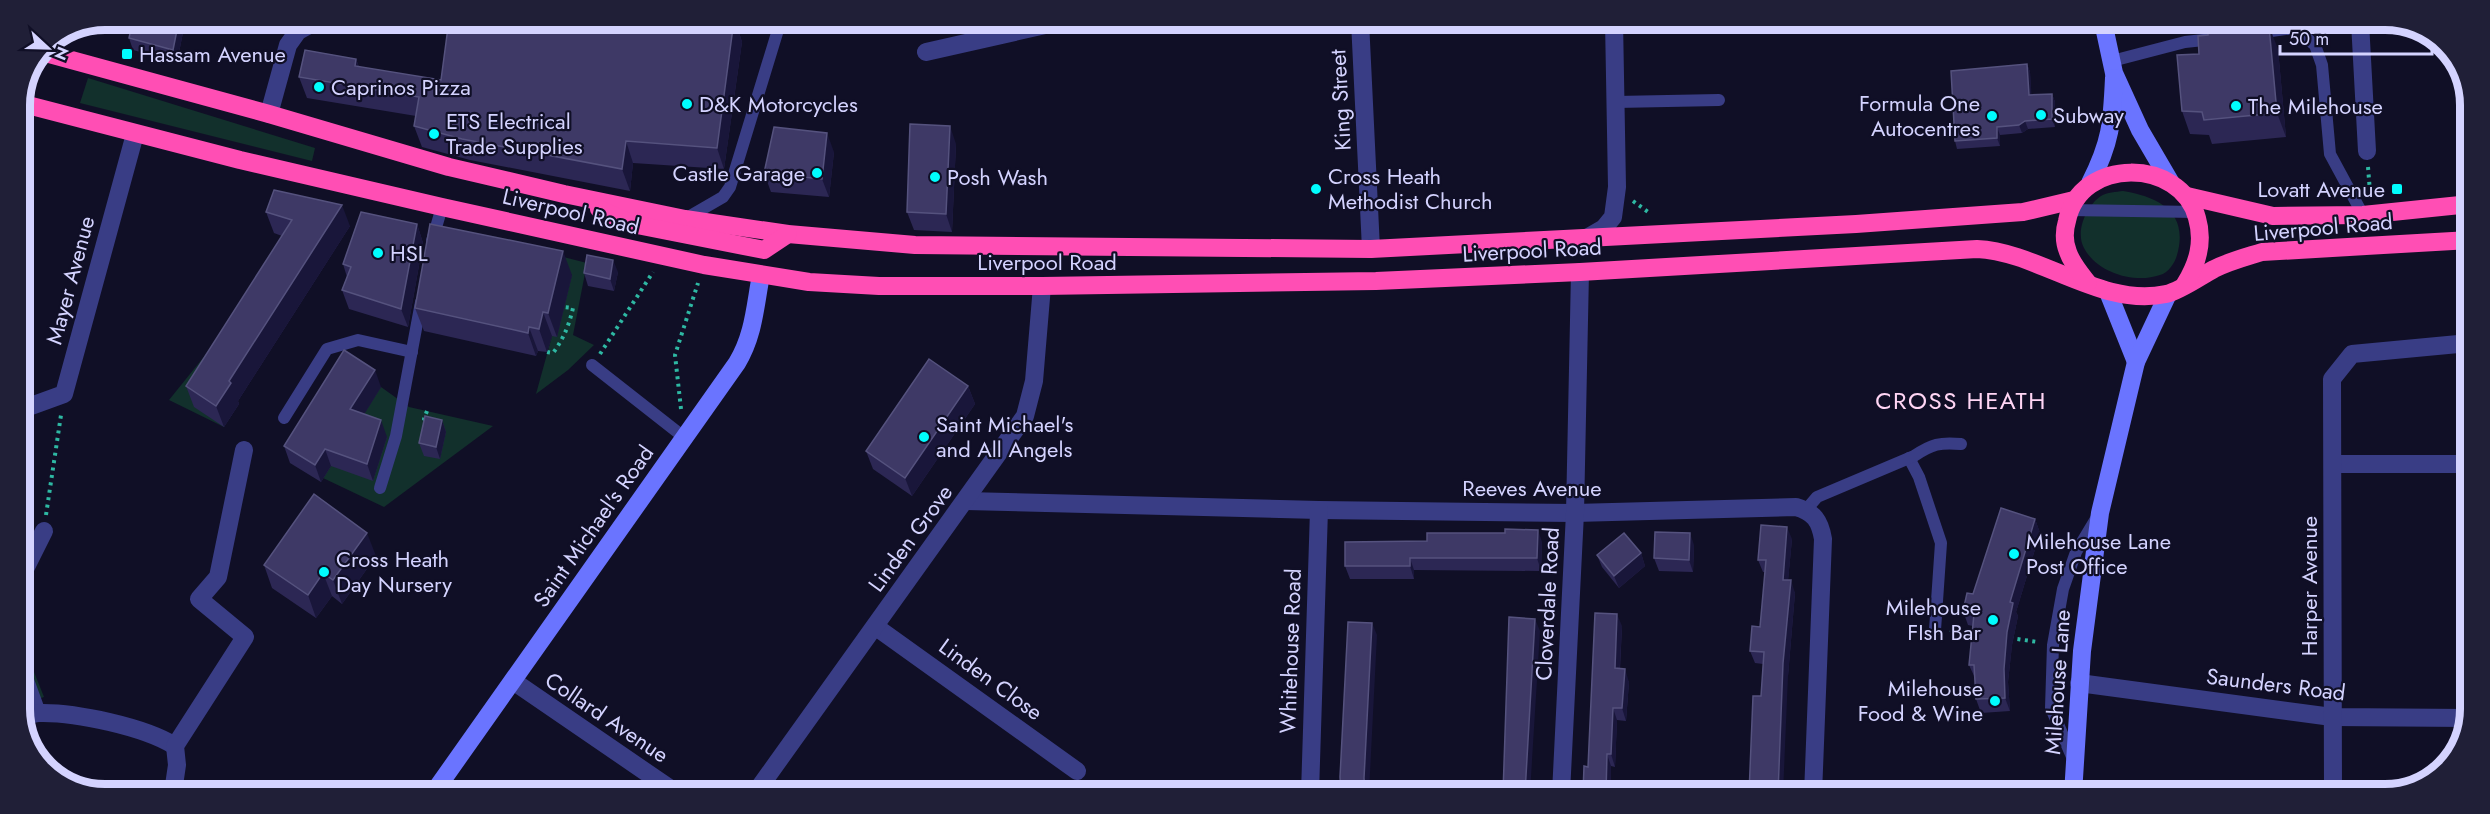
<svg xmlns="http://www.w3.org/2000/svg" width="2490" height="814" font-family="Jost,sans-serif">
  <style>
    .green { fill: #12302c }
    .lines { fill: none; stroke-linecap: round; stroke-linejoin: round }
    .path { stroke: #2eb8a3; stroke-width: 4; stroke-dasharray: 3 4.5; stroke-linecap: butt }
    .lane { stroke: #393d85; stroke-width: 12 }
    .street { stroke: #393d85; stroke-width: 18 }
    .secondary { stroke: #6a74ff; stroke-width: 18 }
    .highway { stroke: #ff4eb4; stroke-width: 18 }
    .wall { fill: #2c2754 }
    .shaded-wall { fill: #19163a }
    .building { fill: #3e3966; stroke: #55527e; stroke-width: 1.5 }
    .poi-dot { fill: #00fdfe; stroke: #100f26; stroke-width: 2 }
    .labels { text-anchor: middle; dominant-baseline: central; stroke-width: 4.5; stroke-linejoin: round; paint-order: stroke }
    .poi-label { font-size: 22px; fill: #d4d3ff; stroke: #100f26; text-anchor: start }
    .street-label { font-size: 22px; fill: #d4d3ff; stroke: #100f26 }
    .neighbourhood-label { font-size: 24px; letter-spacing: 1.5px; fill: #ffd5f4; stroke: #100f26 }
    .rim { fill: none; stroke: #d4d3ff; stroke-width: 8 }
  </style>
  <rect width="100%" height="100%" fill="#100f26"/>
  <g class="green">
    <polygon points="88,78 315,148 312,161 80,103"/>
    <path d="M2123 191C2160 197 2189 213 2177 255 2175 263 2168 273 2160 275 2135 284 2097 273 2084 248 2075 232 2086 206 2101 196 2107 192 2116 192 2123 191Z"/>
    <polygon points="453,229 587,263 573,335 594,345 568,370 536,394 552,336 557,336 572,275"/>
    <polygon points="291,249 224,427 169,400"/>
    <polygon points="381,387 409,407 493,426 384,507 323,478"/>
    <polygon points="20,637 44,697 20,705"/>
  </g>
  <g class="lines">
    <g class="path">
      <polyline points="2368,167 2370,192"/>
      <polyline points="1633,201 1651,214"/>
      <path d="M547 352 553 353C564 338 569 325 573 308L564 307"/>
      <polyline points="600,354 653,272"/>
      <polyline points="681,409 675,355 698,283"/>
      <polyline points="427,411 424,419 429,420"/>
      <polyline points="46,515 61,415"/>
      <polyline points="1950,630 1975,633"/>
      <polyline points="2010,638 2038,642"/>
    </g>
    <g class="lane">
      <polyline points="2257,33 2294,28 2315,45 2322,65 2330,154 2363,215"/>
      <polyline points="2112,61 2185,42 2213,39"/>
      <polyline points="1616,102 1719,100"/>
      <polyline points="2069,210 2196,212"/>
      <polyline points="685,219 723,197 730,187 781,20"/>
      <polyline points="432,241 442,207"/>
      <polyline points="592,365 685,438"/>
      <polyline points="284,418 327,349 358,340 412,352"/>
      <polyline points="1909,458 1919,477 1941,543 1935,630"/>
      <polyline points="380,488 396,436 421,302"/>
      <path d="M1806 510 1817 497 1914 456C1932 444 1940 442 1961 444"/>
      <polyline points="2073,759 2051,708 2053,645 2063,589 2076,552 2097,517"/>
    </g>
    <g class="street">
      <polyline points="1360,21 1371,249"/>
      <polyline points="2360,22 2367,151"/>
      <polyline points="926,52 1063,21"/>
      <polyline points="269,114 288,45 298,31 318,20"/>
      <polyline points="1585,239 1604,228 1613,217 1617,187 1614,21"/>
      <polyline points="20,410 64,394 135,134"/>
      <polyline points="2334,464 2469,464"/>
      <path d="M966 501 1319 510 1575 513 1796 507C1814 512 1820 521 1823 539L1813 794"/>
      <polyline points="20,579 44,531"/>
      <polyline points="876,627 1077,771"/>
      <polyline points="20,674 26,683 37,713"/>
      <polyline points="513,681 675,792"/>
      <polyline points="2079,683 2332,717 2468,718"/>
      <path d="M21 718C27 716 33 713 39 713 75 712 145 727 175 746"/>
      <polyline points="173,792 177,765 175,746 245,637 199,599 218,577 244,450"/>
      <polyline points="756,792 1025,416 1034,381 1042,286"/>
      <polyline points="1310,793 1319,510"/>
      <polyline points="1561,793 1575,513 1580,272"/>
      <polyline points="2333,794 2332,379 2352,354 2469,343"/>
    </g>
    <g class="secondary">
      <polyline points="2103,22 2114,73 2140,130 2171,183"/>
      <path d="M2090 183C2111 142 2112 123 2114 78"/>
      <polyline points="2108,292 2136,362"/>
      <path d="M434 792 737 363C754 335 755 306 761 275"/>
      <polyline points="2073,794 2082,651 2100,513 2136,362 2168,294"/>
    </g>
    <g class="highway">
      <polyline points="42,52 269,114 449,167 564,194 685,219 788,234 915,245 1371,249 1856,224 2023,212 2074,200"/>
      <path d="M20 103 240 160 442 207 704 265 809 282 879 286H1042L1376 281 1580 272 1977 249C2040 252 2101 308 2166 294 2180 291 2201 276 2214 269 2230 261 2246 257 2262 252L2470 240"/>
      <polyline points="2187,196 2273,216 2363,215 2470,204"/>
      <polyline points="599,209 632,224 764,250 788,234"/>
      <path d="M2088 283C2081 274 2072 264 2068 252 2064 242 2064 231 2067 221 2080 156 2181 158 2197 218 2204 242 2198 263 2185 284"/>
    </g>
  </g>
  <g class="wall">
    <polygon points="133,20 184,20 185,23 177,62 133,50 129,38"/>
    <polygon points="641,20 735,20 742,42 724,169 633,163 630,191 470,160 422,147 414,126 416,116 307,98 299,77 356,59 359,67 441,80 641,24"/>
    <polygon points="2278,49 2286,137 2212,144 2209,135 2190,134 2182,111"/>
    <polygon points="2027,64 2030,72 2031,95 2052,94 2055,102 2055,127 2028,129 2022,133 2000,135 2000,146 1957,149 1955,141"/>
    <polygon points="956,144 952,232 914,230 907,212"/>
    <polygon points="834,152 829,197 771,192 764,173"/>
    <polygon points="266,212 350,226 238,401 239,404 224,427 194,407 186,386 282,236 274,233"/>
    <polygon points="417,224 423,243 408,327 349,309 342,290 347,277 343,264"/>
    <polygon points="618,272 614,291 588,286 584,273"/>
    <polygon points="572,275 557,337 552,336 547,352 538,351 536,356 424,331 415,308"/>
    <polygon points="968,386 975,404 912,496 873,469 866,451"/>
    <polygon points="381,387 364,414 387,437 373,481 331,466 321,482 290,463 284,446"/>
    <polygon points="442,420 446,432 440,459 424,456 419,443"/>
    <polygon points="2035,519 2040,533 2016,612 2018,616 2012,645 2008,682 2010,711 1981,713 1976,699 1975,678 1969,665 1973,626 1968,625 1963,611 1973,594"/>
    <polygon points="1792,539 1788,580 1795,593 1788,676 1761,696 1763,664 1755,663 1750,651 1760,627 1765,572 1763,572 1758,560"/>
    <polygon points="1345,542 1542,542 1541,571 1414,570 1414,579 1350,579 1345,566"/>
    <polygon points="1694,545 1693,572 1659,571 1654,558"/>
    <polygon points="1641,553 1645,566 1619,588 1602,567 1597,555"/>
    <polygon points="376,556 342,604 332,596 316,618 272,588 264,565"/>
    <polygon points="1622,626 1620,669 1629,682 1626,721 1617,720 1615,767 1611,766 1611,793 1583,793 1588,767"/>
  </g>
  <g class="shaded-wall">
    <polygon points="179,20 184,20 185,23 177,62 173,50"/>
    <polygon points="724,20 735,20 742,42 724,169 717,148"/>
    <polygon points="2269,26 2278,49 2286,137 2277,113"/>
    <polygon points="356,59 364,80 355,66"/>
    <polygon points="2027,64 2030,72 2032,103 2029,95"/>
    <polygon points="2052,94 2055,102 2055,127 2052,119"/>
    <polygon points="2025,121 2028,129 2022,133 2019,125"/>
    <polygon points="950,126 956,144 952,232 946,214"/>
    <polygon points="1997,127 2000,135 2000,146 1997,138"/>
    <polygon points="827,133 834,152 829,197 822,179"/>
    <polygon points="626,141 633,163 630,191 622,169"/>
    <polygon points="342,205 350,226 238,401 239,404 224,427 216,406 229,381"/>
    <polygon points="417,224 423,243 408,327 401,309"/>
    <polygon points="563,251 572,275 557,337 548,313"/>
    <polygon points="613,260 618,272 614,291 610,279"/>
    <polygon points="543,312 552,336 547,352 539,329"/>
    <polygon points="529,327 538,351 536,356 528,333"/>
    <polygon points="375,370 381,387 357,426 350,409"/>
    <polygon points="968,386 975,404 912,496 905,478"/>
    <polygon points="381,420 387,437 373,481 367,464"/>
    <polygon points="442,420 446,432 440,459 436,447"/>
    <polygon points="325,449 331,466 321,482 315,465"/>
    <polygon points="2035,519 2040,533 2016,612 2018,616 2012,645 2008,682 2010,711 2005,698 2004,669 2010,602"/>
    <polygon points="1787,527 1792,539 1787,592 1783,580"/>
    <polygon points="1538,530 1542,542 1541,571 1537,558"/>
    <polygon points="367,533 376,556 342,604 333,580"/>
    <polygon points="1690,533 1694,545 1693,572 1689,560"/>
    <polygon points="1641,553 1645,566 1619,588 1614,576"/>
    <polygon points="1410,558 1414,570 1414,579 1410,566"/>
    <polygon points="323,573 332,596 316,618 308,595"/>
    <polygon points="1791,580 1795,593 1788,676 1783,794 1778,794 1783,663"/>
    <polygon points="1617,614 1622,626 1619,681 1615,668"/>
    <polygon points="1535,619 1540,631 1530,793 1525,793"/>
    <polygon points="1372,623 1377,635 1369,793 1365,793 1364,778"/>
    <polygon points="1625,669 1629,682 1626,721 1622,708"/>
    <polygon points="1613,708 1617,720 1615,767 1611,754"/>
    <polygon points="1607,754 1611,766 1611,793 1606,793"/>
  </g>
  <g class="building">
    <polygon points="133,20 179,20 173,50 129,38"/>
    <polygon points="449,20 595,20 641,24 641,20 734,20 717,148 626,141 622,169 462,139 414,126 419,97 299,77 305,50 356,59 355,66 441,80"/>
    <polygon points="2212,22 2266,22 2269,26 2277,113 2204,120 2202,112 2182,111 2177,55 2199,54 2198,36 2208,35 2208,23"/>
    <polygon points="2027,64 2029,95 2052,94 2052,119 2025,121 2019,125 1997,127 1997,138 1955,141 1951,71"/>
    <polygon points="910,124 950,126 946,214 907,212"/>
    <polygon points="774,127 827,133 822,179 764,173"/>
    <polygon points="274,190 342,205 229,381 231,383 216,406 186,386 292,220 266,212"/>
    <polygon points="361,212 417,224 401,309 342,290 351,267 343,264"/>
    <polygon points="430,224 563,251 548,313 543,312 539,329 529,327 528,333 415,308"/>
    <polygon points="587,255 613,260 610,279 584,273"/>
    <polygon points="344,350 375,370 350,409 381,420 367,464 325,449 315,465 284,446"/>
    <polygon points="929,359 968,386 905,478 866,451"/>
    <polygon points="425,416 442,420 436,447 419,443"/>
    <polygon points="314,494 367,533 333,580 323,573 308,595 264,565"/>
    <polygon points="2001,508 2035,519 2010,602 2013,603 2007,632 2004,669 2005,698 1976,699 1974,665 1969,665 1974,614 1963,611 1967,593 1973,594"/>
    <polygon points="1761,525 1787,527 1783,580 1791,580 1783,663 1778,794 1749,794 1753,696 1761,696 1764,652 1750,651 1752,626 1760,627 1766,560 1758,560"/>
    <polygon points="1505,529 1538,530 1537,558 1410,558 1410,566 1345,566 1345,542 1427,541 1427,533 1505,533"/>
    <polygon points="1655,532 1690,533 1689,560 1654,558"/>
    <polygon points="1624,533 1641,553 1614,576 1597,555"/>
    <polygon points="1595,613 1617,614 1615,668 1625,669 1622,708 1613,708 1611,754 1607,754 1606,793 1583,793 1584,766 1588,767"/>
    <polygon points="1509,617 1535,619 1525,793 1503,793"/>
    <polygon points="1348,622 1372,623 1364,778 1365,793 1341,793 1340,777"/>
  </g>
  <g class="poi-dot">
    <rect x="121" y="48" width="12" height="12" rx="3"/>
    <circle cx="319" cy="87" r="6"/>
    <circle cx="687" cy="104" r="6"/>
    <circle cx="2236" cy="106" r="6"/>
    <circle cx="2041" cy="115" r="6"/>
    <circle cx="1992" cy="116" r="6"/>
    <circle cx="434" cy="134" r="6"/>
    <circle cx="817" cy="173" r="6"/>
    <circle cx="935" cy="177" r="6"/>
    <circle cx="1316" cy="189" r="6"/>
    <rect x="2391" y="183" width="12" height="12" rx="3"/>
    <circle cx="378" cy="253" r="6"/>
    <circle cx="924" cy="437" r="6"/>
    <circle cx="2014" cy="554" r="6"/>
    <circle cx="324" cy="572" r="6"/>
    <circle cx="1993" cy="620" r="6"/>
    <circle cx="1995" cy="701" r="6"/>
  </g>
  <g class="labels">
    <g class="poi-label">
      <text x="139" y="54">Hassam Avenue</text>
      <text x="331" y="87">Caprinos Pizza</text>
      <text x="1980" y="103" text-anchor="end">Formula One<tspan x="1980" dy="25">Autocentres</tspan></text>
      <text x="699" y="104">D&amp;K Motorcycles</text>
      <text x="2248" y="106">The Milehouse</text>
      <text x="2053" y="115">Subway</text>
      <text x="446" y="121">ETS Electrical<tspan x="446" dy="25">Trade Supplies</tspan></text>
      <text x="805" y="173" text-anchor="end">Castle Garage</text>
      <text x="1328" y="176">Cross Heath<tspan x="1328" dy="25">Methodist Church</tspan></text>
      <text x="947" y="177">Posh Wash</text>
      <text x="2385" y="189" text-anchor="end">Lovatt Avenue</text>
      <text x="390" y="253">HSL</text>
      <text x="936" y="424">Saint Michael's<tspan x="936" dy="25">and All Angels</tspan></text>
      <text x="2026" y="541">Milehouse Lane<tspan x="2026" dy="25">Post Office</tspan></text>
      <text x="336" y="559">Cross Heath<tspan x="336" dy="25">Day Nursery</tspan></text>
      <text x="1981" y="607" text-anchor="end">Milehouse<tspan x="1981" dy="25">FIsh Bar</tspan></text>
      <text x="1983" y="688" text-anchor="end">Milehouse<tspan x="1983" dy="25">Food &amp; Wine</tspan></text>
    </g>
    <g class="street-label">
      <text transform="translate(1340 100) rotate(-93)">King Street</text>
      <text transform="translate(571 211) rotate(13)">Liverpool Road</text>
      <text transform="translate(2323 227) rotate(-5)">Liverpool Road</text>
      <text transform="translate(1532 250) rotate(-3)">Liverpool Road</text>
      <text x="1047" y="262">Liverpool Road</text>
      <text transform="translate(70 280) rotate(-75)">Mayer Avenue</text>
      <text x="1532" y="488">Reeves Avenue</text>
      <text transform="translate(593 526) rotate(-55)">Saint Michael's Road</text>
      <text transform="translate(910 538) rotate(-54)">Linden Grove</text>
      <text transform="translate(2309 586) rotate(-90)">Harper Avenue</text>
      <text transform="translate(1547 604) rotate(-87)">Cloverdale Road</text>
      <text transform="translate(1290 651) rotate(-88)">Whitehouse Road</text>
      <text transform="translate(991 679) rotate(36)">Linden Close</text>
      <text transform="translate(2057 682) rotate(-86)">Milehouse Lane</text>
      <text transform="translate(2276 684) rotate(7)">Saunders Road</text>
      <text transform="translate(607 717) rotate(34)">Collard Avenue</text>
    </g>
    <g class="neighbourhood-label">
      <text x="1961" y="400">CROSS HEATH</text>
    </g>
  </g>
  <path d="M0 0H2490V814H0ZM105 30H2385A75 75 0 0 1 2460 105V709A75 75 0 0 1 2385 784H105A75 75 0 0 1 30 709V105A75 75 0 0 1 105 30Z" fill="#201f37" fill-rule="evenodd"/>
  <path class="rim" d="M105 30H2385A75 75 0 0 1 2460 105V709A75 75 0 0 1 2385 784H105A75 75 0 0 1 30 709V105A75 75 0 0 1 105 30Z"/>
  <g transform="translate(48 48) rotate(112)" stroke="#100f26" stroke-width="4.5" paint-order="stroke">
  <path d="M0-4.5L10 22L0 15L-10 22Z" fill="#d4d3ff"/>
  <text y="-9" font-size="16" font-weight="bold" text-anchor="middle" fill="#d4d3ff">N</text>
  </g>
  <path d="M2280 45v9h152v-9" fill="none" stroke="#d4d3ff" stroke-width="3"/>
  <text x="2289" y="45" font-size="18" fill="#d4d3ff" stroke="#100f26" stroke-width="4.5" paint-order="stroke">50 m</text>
</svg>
